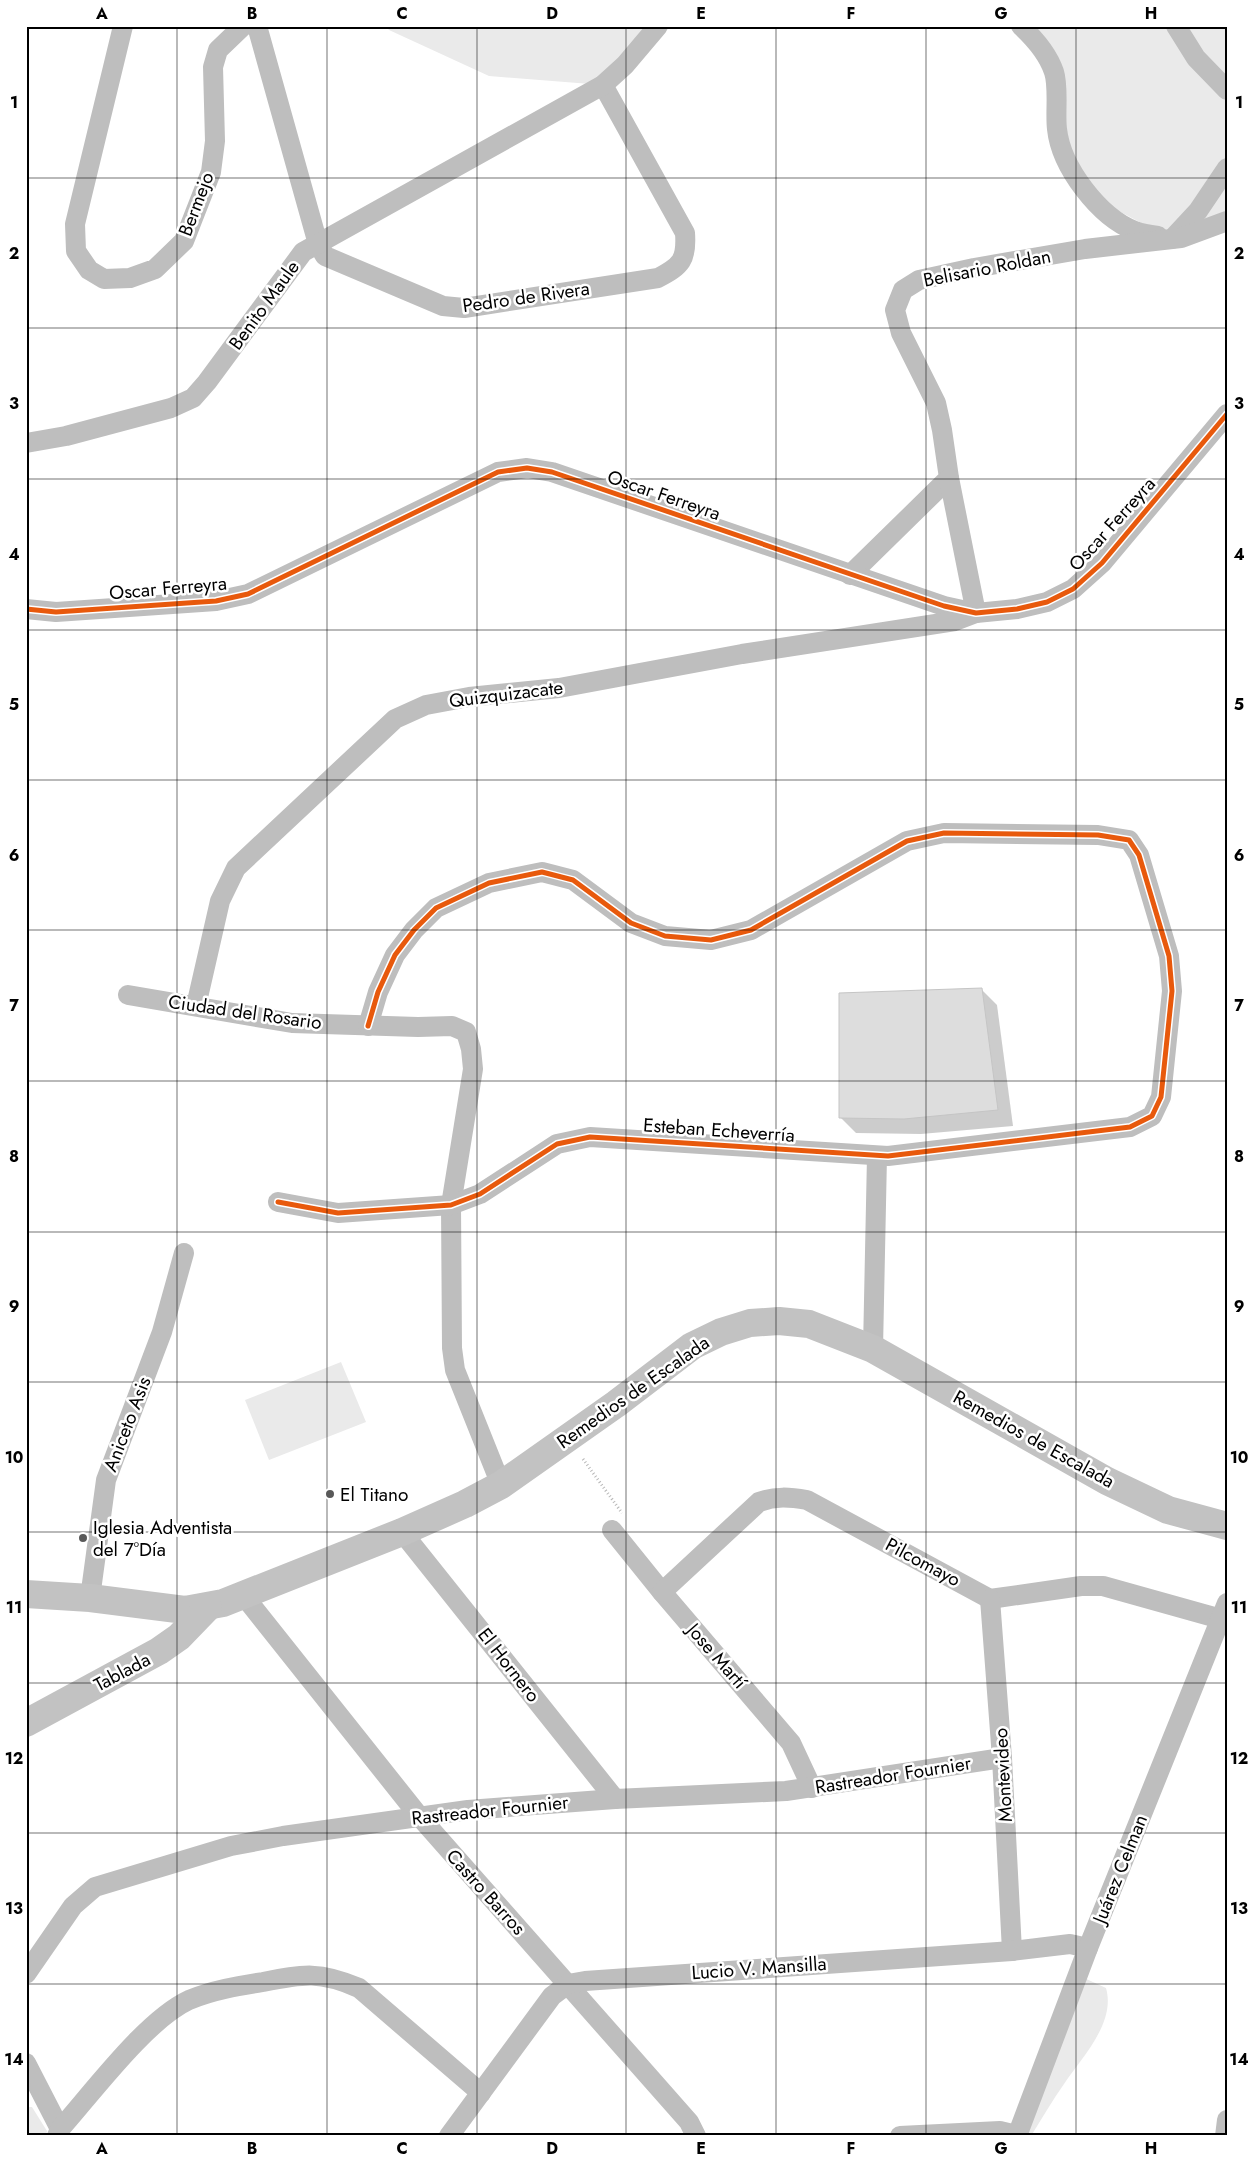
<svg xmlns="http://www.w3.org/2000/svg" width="1253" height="2162" font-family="Jost,sans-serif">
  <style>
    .green { fill: #eaeaea }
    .shadow { fill: #0003 }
    .building { fill: #ddd; stroke: #c5c5c5 }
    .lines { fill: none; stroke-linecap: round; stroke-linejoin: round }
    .path { stroke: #b8b8b8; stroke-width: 3; stroke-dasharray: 1 2.5; stroke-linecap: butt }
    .street { stroke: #bebebe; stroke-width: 20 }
    .secondary { stroke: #c2c2c2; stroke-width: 28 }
    .cycleway-casing { stroke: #fff; stroke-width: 8 }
    .cycleway { stroke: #e8590c; stroke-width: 5 }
    .grid { fill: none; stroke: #000; stroke-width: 1; stroke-opacity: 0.55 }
    .poi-dot { fill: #595959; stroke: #fff; stroke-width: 2 }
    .labels { text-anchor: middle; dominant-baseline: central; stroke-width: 5; stroke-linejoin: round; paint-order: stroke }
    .street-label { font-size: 19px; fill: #000; stroke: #fff }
    .poi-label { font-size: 19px; fill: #000; stroke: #fff; text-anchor: start }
    .neatline { fill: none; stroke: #000; stroke-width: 2 }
    .grid-label { font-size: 16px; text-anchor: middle; font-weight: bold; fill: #000 }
  </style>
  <rect width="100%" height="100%" fill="#fff"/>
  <g class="green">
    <polygon points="386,26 657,26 603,85 489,76 389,30"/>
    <polygon points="1017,26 1227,26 1227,220 1172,239 1090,196 1057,131 1055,74"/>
    <polygon points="341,1362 366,1422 269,1460 245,1400"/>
    <path d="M1082 1977 1106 1988C1116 2023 1082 2057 1064 2084 1052 2101 1042 2118 1031 2136H1021Z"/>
    <polygon points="26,2107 32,2107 47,2131 46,2136 26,2136"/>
  </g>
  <polygon class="shadow" points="981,989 997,1005 1013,1126 921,1134 856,1133 840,1117"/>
  <polygon class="building" points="982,988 998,1110 904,1119 839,1118 839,993"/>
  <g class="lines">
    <polyline class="path" points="583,1459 622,1513"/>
    <g class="street">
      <polyline points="123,26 75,224 76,251 89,270 104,279 130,278 155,269 184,241 211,172 215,141 213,67 218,50 243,26"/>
      <path d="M257 26 318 244 325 256 443 306 464 308 658 278C681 266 687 260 685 233L603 85"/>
      <path d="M1021 26C1035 39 1048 54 1054 72 1059 87 1055 113 1057 129 1061 167 1099 217 1135 231 1142 234 1150 235 1158 236"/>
      <polyline points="1176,26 1196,58 1227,90"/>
      <polyline points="1172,239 1198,211 1227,168"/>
      <polyline points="26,443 66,436 171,408 193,398 207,382 303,252 603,85 625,65 658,26"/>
      <polyline points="850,575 949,478 942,430 936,403 901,333 895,310 903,290 919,280 974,268 1085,249 1181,238 1227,221"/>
      <polyline points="26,609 56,612 216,601 248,594 498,472 527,468 552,472 944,606 976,613 1017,609 1047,602 1073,589 1102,563 1227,414"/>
      <polyline points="128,995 292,1023 418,1027 452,1026 466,1032 471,1049 473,1069 451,1205 452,1348 455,1370 501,1485"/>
      <polyline points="196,1006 220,901 236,868 395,719 426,705 469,697 559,688 742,654 955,621 976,613 949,478"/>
      <polyline points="278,1202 338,1213 451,1205 480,1194 557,1144 590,1137 888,1156 1130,1127 1152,1116 1161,1097 1172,991 1169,956 1139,855 1129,840 1098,835 944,833 907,841 751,930 711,940 665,936 631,923 573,880 542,872 489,883 436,908 414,930 395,955 378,992 368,1026"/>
      <polyline points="873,1349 877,1156"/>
      <polyline points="612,1530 662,1592 791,1743 812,1788"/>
      <polyline points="402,1532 615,1799"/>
      <path d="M662 1592 759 1502C776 1496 789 1497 807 1500L990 1599 1081 1586H1103L1221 1619"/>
      <polyline points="244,1596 419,1816 689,2122 696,2136"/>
      <polyline points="90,1598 106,1480 162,1332 184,1253"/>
      <polyline points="990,1599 1002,1758 1012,1951"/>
      <polyline points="26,1974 73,1906 95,1887 231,1846 283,1836 468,1810 615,1799 786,1791 1002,1758"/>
      <polyline points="26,2063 60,2129 57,2136"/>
      <path d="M60 2129C93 2092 146 2020 189 2000 213 1990 238 1986 263 1982 304 1974 320 1971 359 1988L481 2093"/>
      <polyline points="449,2136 552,1996 568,1984 585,1981 1012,1951 1070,1944 1088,1948"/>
      <polyline points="900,2136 1000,2131 1017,2135"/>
      <polyline points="1017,2136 1088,1948 1227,1603"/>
      <polyline points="1225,2136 1227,2120"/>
    </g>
    <g class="secondary">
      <polyline points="26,1594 90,1598 185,1610 223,1603 402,1532 465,1504 501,1485 616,1404 692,1346 721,1332 750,1323 779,1321 809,1324 873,1349 1107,1481 1168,1510 1227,1526"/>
      <polyline points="26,1723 159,1651 179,1637 208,1607"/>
    </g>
    <g class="cycleway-casing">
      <g id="cycleway">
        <polyline points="26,609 56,612 216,601 248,594 498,472 527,468 552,472 944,606 976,613 1017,609 1047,602 1073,589 1102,563 1227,414"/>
        <polyline points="278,1202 338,1213 451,1205 480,1194 557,1144 590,1137 888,1156 1130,1127 1152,1116 1161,1097 1172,991 1169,956 1139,855 1129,840 1098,835 944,833 907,841 751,930 711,940 665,936 631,923 573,880 542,872 489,883 436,908 414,930 395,955 378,992 368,1026"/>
      </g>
    </g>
    <use href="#cycleway" class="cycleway"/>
  </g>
  <path class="grid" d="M177 26V2136M327 26V2136M477 26V2136M626 26V2136M776 26V2136M926 26V2136M1076 26V2136M26 178H1227M26 328H1227M26 479H1227M26 630H1227M26 780H1227M26 930H1227M26 1081H1227M26 1232H1227M26 1382H1227M26 1532H1227M26 1683H1227M26 1833H1227M26 1984H1227"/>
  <g class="poi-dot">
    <circle cx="330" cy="1494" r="5"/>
    <circle cx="83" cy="1538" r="5"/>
  </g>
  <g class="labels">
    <g class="street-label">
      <text transform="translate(196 204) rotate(-69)">Bermejo</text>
      <text transform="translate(987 268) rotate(-11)">Belisario Roldan</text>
      <text transform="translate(526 297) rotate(-8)">Pedro de Rivera</text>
      <text transform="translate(264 305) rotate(-54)">Benito Maule</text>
      <text transform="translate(664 495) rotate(19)">Oscar Ferreyra</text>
      <text transform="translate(1112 524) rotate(-48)">Oscar Ferreyra</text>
      <text transform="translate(168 588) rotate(-5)">Oscar Ferreyra</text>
      <text transform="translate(506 694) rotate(-7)">Quizquizacate</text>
      <text transform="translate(245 1012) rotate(8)">Ciudad del Rosario</text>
      <text transform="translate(719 1130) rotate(4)">Esteban Echeverría</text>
      <text transform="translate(633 1392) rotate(-35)">Remedios de Escalada</text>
      <text transform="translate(127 1424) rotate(-69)">Aniceto Asis</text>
      <text transform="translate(1034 1439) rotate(29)">Remedios de Escalada</text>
      <text transform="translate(923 1562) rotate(28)">Pilcomayo</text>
      <text transform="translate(717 1656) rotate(49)">Jose Martí</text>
      <text transform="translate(509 1665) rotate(52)">El Hornero</text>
      <text transform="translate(122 1672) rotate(-28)">Tablada</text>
      <text transform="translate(893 1775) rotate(-9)">Rastreador Fournier</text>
      <text transform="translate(1003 1775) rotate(-93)">Montevideo</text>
      <text transform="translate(490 1810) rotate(-6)">Rastreador Fournier</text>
      <text transform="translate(1120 1869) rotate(-68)">Juárez Celman</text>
      <text transform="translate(486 1892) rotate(48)">Castro Barros</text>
      <text transform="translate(759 1968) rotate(-4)">Lucio V. Mansilla</text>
    </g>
    <g class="poi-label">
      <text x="340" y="1494">El Titano</text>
      <text x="93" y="1527">Iglesia Adventista<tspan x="93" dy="22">del 7°Día</tspan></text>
    </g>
  </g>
  <rect width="1253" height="2162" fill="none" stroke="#ffffff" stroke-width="55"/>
  <rect x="28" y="28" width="1198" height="2106" class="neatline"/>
  <g class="grid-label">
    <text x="102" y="19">A</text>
    <text x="252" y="19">B</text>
    <text x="402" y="19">C</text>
    <text x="552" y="19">D</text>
    <text x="701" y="19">E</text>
    <text x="851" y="19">F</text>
    <text x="1001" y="19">G</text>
    <text x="1151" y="19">H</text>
    <text x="14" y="108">1</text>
    <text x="1239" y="108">1</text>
    <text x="14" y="259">2</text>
    <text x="1239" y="259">2</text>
    <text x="14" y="409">3</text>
    <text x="1239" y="409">3</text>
    <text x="14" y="560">4</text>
    <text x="1239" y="560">4</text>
    <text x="14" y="710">5</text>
    <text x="1239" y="710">5</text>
    <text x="14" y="861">6</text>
    <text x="1239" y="861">6</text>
    <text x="14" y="1011">7</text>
    <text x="1239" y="1011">7</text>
    <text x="14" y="1162">8</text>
    <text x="1239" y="1162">8</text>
    <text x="14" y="1312">9</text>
    <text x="1239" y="1312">9</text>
    <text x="14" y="1463">10</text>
    <text x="1239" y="1463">10</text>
    <text x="14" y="1613">11</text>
    <text x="1239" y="1613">11</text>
    <text x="14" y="1764">12</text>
    <text x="1239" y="1764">12</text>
    <text x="14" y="1914">13</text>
    <text x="1239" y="1914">13</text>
    <text x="14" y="2065">14</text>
    <text x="1239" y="2065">14</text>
    <text x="102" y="2154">A</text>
    <text x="252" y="2154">B</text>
    <text x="402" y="2154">C</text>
    <text x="552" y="2154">D</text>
    <text x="701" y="2154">E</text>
    <text x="851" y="2154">F</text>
    <text x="1001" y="2154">G</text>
    <text x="1151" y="2154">H</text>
  </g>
</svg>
